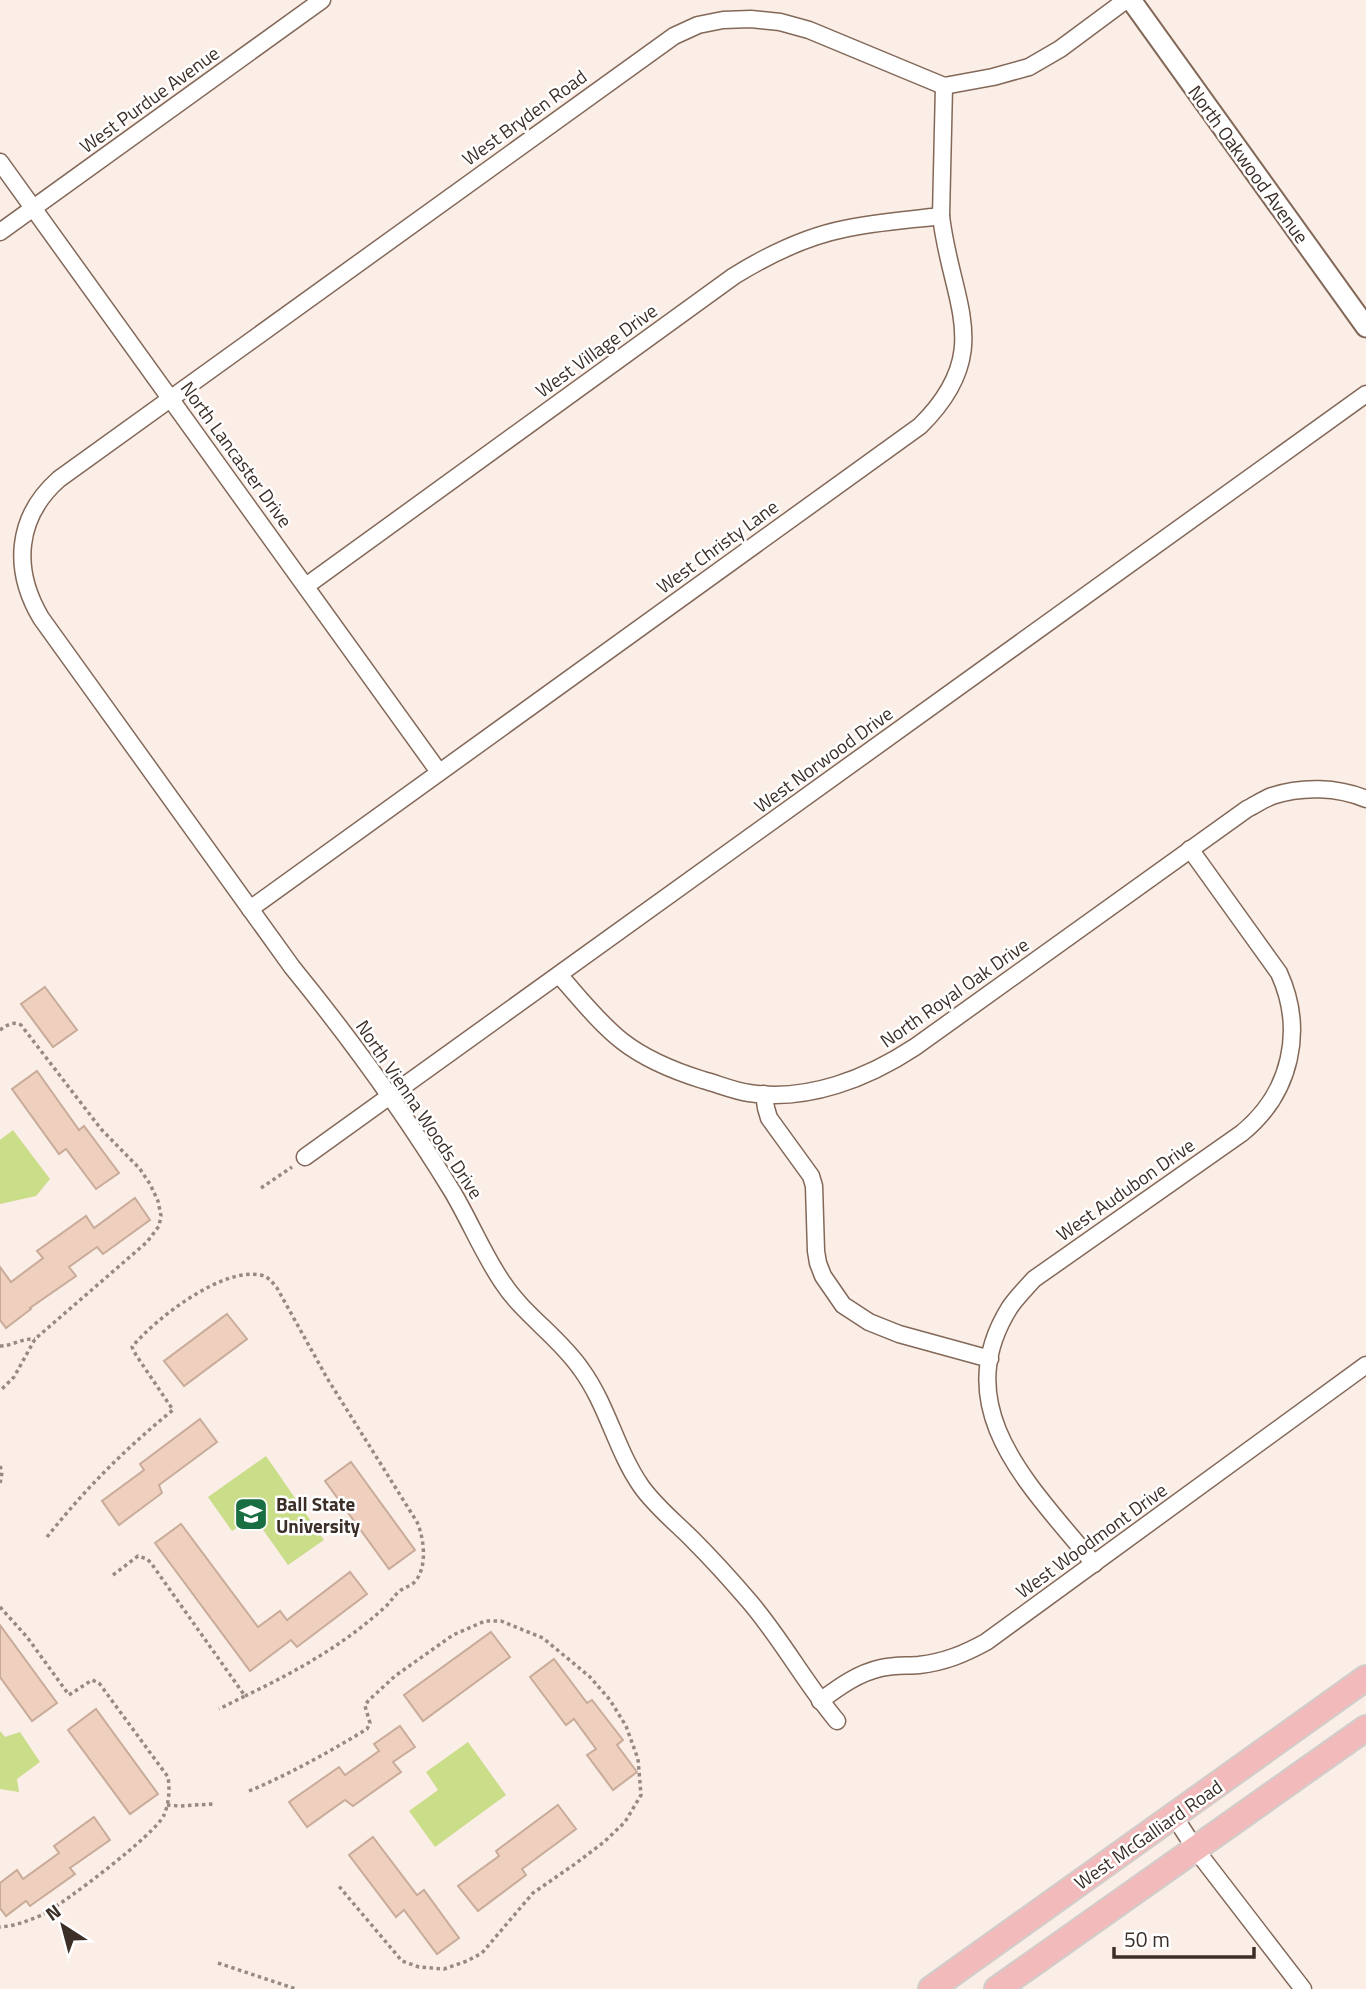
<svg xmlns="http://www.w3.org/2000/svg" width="1366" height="1989" font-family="'Titillium Web',sans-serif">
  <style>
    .green { fill: #cadd89 }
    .building { fill: #efd0be; stroke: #c9ab9a; stroke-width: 2 }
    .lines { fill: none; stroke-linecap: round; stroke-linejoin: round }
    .minor-casing { stroke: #836858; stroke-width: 19 }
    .tertiary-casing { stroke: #836858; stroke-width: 23 }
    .primary-casing { stroke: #d0cdcb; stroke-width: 28 }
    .path { stroke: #968a83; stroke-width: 3.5; stroke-dasharray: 3.5 3.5; stroke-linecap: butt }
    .minor { stroke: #fff; stroke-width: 16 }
    .tertiary { stroke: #fff; stroke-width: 19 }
    .primary { stroke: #f2baba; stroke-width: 24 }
    .labels { text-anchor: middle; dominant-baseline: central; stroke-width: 5; stroke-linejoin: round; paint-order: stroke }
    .street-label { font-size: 19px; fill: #3b2f28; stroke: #fff }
    .poi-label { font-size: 19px; font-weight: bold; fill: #3b2f28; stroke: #fff; text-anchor: start }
  </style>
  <rect width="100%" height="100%" fill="#fbeee7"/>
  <g class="green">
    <polygon points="13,1130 50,1179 36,1196 0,1204 0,1140"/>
    <polygon points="266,1456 324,1540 288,1565 254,1517 232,1531 208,1497"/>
    <polygon points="0,1731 5,1737 20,1732 40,1762 17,1779 19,1792 0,1789"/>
    <polygon points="468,1742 506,1795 435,1847 409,1811 438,1790 426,1772"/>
  </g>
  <g class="building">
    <polygon points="45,987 77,1030 53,1047 21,1004"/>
    <polygon points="37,1071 79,1130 84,1126 119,1173 96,1189 66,1149 59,1154 12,1089"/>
    <polygon points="135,1198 150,1220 103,1254 97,1247 69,1267 76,1276 30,1308 31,1309 6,1328 0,1320 0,1267 11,1282 43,1258 37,1251 86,1216 94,1228"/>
    <polygon points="227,1314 247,1339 184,1386 164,1361"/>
    <polygon points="200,1419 217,1442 159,1485 162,1493 119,1525 102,1501 144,1470 140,1464"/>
    <polygon points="351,1462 415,1550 389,1569 325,1481"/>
    <polygon points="181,1524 258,1627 280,1611 287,1620 350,1572 367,1594 297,1647 291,1640 250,1671 155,1543"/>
    <polygon points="0,1625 57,1703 32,1721 0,1677"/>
    <polygon points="491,1632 510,1657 423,1721 404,1695"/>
    <polygon points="554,1659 587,1703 592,1700 623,1740 617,1745 637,1772 613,1790 587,1755 596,1749 574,1719 566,1725 530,1677"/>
    <polygon points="96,1709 158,1794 130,1814 68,1730"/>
    <polygon points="400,1726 415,1747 393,1762 401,1772 353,1806 345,1800 307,1827 289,1802 339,1767 345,1775 379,1751 374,1744"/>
    <polygon points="558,1805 576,1829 522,1869 526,1875 478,1911 458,1886 499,1856 496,1851"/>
    <polygon points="94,1817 110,1840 70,1868 75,1874 30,1906 26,1901 6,1916 0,1908 0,1883 17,1870 23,1879 59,1853 54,1846"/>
    <polygon points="373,1837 417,1895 424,1890 459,1938 437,1954 404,1910 396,1917 349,1855"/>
  </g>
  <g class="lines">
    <g class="minor-casing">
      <g id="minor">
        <polyline points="0,162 439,772"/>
        <polyline points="0,232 322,0"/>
        <path d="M306 586 734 276C768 255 804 237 844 229 876 222 909 220 941 216"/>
        <path d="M250 909 920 426C996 351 951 303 941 216L944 86"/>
        <path d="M559 975C579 997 598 1022 622 1041 645 1059 674 1071 703 1080 718 1084 734 1091 749 1093 808 1102 868 1078 915 1047L1247 809C1255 805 1264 799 1272 796 1302 786 1338 787 1366 799"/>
        <polyline points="764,1094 766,1108 769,1118 811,1176 814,1186 816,1251 818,1263 823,1276 843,1305 869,1322 899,1334 990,1359"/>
        <polyline points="305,1157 1366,394"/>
        <path d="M1094 1564C1034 1489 945 1410 1010 1307 1017 1297 1026 1288 1034 1279L1242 1133C1291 1093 1305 1030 1279 973L1190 849"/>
        <path d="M820 1701C839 1687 858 1673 881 1668 894 1665 907 1666 919 1665 945 1662 964 1654 986 1642L1366 1365"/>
        <path d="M837 1721C805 1683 781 1638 749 1601 731 1580 712 1559 692 1539 675 1522 655 1506 641 1486 616 1450 608 1406 581 1369 559 1337 524 1315 503 1283 483 1254 470 1221 452 1191 405 1114 349 1037 292 967L41 618C12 569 16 517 59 479L674 36 698 25 723 20 751 19 780 22 809 30 944 86 993 77 1029 67 1060 49 1126 0"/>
        <polyline points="1174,1816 1196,1850 1303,1989"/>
      </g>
    </g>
    <g class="tertiary-casing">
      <polyline id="tertiary" points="1131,0 1366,327"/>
    </g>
    <g class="primary-casing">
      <g id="primary">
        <polyline points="931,1989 1366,1678"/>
        <polyline points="997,1989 1366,1728"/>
      </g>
    </g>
    <g class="path">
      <path d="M0 1030C7 1025 13 1021 21 1025L101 1129 140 1169 150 1184 158 1201 161 1216 159 1226 147 1242 35 1339 14 1377 0 1391"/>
      <polyline points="261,1188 292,1167"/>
      <path d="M0 1346C12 1346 22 1338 35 1339"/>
      <polyline points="0,1466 2,1472 0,1484"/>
      <path d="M47 1537C85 1489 126 1448 173 1410L136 1355 132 1347C155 1319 222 1267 260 1275 268 1276 272 1282 277 1288L327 1378 417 1522C424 1538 427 1564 417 1579 412 1587 405 1586 400 1591 394 1595 391 1602 385 1607 344 1645 295 1672 245 1696"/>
      <polyline points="113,1575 138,1556 147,1559 151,1563 245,1696 219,1709"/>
      <path d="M0 1607 27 1637 69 1695 92 1680 99 1683 168 1777C170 1790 169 1803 164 1815 156 1834 63 1904 42 1915 28 1921 15 1926 0 1927"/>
      <path d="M249 1791C290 1774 329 1752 367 1729L370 1723 365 1706 368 1701 395 1676 453 1635 485 1621H501L543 1638 590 1677 610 1700 626 1726 638 1759 641 1795 625 1822 604 1842 575 1864 533 1893 482 1953 467 1961 444 1969 419 1967 402 1961 337 1884"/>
      <polyline points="167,1805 179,1806 213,1804"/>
      <polyline points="218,1963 296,1989"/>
    </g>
    <use href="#minor" class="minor"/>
    <use href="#tertiary" class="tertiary"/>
    <use href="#primary" class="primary"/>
  </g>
  <defs>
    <g id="university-square" transform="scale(1.75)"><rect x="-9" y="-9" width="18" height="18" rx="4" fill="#196f41" stroke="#fff"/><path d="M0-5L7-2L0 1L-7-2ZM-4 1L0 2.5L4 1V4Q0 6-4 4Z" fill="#fff"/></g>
  </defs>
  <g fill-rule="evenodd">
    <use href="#university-square" x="251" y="1514"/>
  </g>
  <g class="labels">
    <g class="street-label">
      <text transform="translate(149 99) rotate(-36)">West Purdue Avenue</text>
      <text transform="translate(524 117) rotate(-36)">West Bryden Road</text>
      <text transform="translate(1249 164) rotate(54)">North Oakwood Avenue</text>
      <text transform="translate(596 350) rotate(-36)">West Village Drive</text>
      <text transform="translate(237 454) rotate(54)">North Lancaster Drive</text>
      <text transform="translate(717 546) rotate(-36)">West Christy Lane</text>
      <text transform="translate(823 759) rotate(-36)">West Norwood Drive</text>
      <text transform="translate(954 992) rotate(-35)">North Royal Oak Drive</text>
      <text transform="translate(420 1109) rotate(56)">North Vienna Woods Drive</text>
      <text transform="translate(1125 1189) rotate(-35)">West Audubon Drive</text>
      <text transform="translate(1091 1540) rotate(-36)">West Woodmont Drive</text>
      <text transform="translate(1148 1834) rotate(-35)">West McGalliard Road</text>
    </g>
    <g class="poi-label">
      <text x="276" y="1503">Ball State<tspan x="276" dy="22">University</tspan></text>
    </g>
  </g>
  <g transform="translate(63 1926) rotate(324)" stroke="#ffffff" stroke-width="5" paint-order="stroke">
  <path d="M0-5L12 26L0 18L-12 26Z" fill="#3b2f28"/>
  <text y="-10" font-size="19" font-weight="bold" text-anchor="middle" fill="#3b2f28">N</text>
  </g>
  <path d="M1114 1947v10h140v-10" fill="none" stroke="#3b2f28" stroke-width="3.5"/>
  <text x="1124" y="1947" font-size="21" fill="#3b2f28" stroke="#ffffff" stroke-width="5" paint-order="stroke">50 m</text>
</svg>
